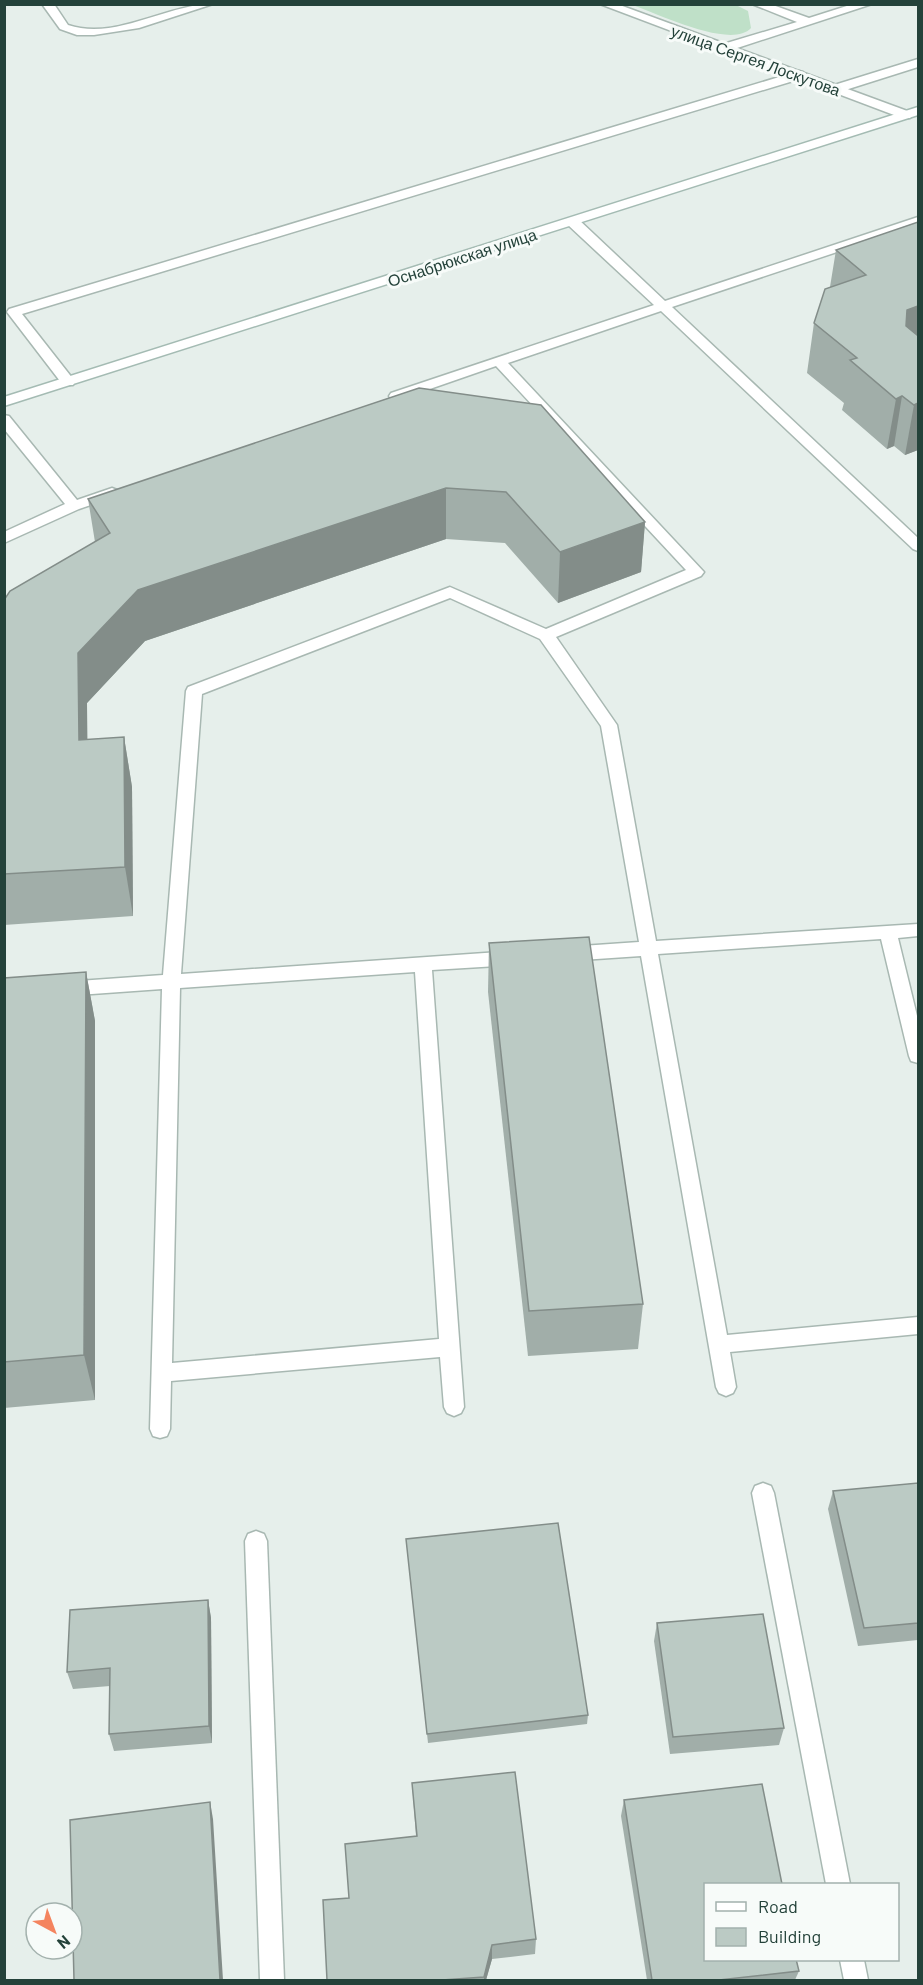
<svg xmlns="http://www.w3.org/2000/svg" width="923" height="1985" font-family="Barlow,sans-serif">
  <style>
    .green { fill: #bfe0c8 }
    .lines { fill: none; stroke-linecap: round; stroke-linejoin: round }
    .lane-casing { stroke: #a8b8b2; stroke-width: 3 }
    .street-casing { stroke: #a8b8b2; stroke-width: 3 }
    .secondary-casing { stroke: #a4bbb3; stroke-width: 3 }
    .lane { fill: #fff; fill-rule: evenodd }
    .street { fill: #fff; fill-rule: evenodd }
    .secondary { fill: #fff; fill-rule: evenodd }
    .wall { fill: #a1aea9 }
    .shaded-wall { fill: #838d89 }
    .building { fill: #bbcac4; stroke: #838d89; stroke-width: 1.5 }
    .labels { text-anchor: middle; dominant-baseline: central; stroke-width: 6; stroke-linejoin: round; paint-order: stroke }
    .far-street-label { font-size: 16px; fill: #24423a; stroke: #f7fbf9 }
  </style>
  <rect width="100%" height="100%" fill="#e6efeb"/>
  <path class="green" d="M632 5H736L748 11 751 28C731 50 657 13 632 5Z"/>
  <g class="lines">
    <g class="lane-casing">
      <g id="lane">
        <path d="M42 4H54L68 25C116 41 166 4 213 4L139 28 94 35H77L60 29Z"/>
        <polygon points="752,4 770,4 809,18 853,4 872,4 728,51 720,51 720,45 797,22"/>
        <polygon points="918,59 918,67 839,92 835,93 829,89 831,86"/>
        <polygon points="799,71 803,72 803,78 22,314 73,379 75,382 73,385 63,385 7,312 9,309"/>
        <path d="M918 217V225L672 307 918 538V551L913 549 661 311 508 363 704 572 701 576 556 637 617 725 656 941 918 924V936L898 938 918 1020V1063L911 1061 909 1056 881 939 658 954 727 1335 918 1317V1334L730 1352 736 1387 733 1393 726 1396 719 1393 716 1387 641 956 567 961 561 959 558 954 561 949 567 947 639 942 601 726 540 639 450 598 202 694 181 974 513 951 519 953 522 958 519 963 513 965 432 970 464 1407 461 1413 454 1416 447 1413 444 1407 440 1357 171 1381 170 1429 167 1436 160 1438 153 1436 150 1429 162 989 64 996 58 994 55 989 58 984 64 982 163 975 186 691 188 687 450 587 546 629 686 570 496 366 401 399H391L389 396 391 393 654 305 568 225 566 222 568 219H578L665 301ZM415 972 439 1339 172 1363 180 988Z"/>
        <polygon points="4,415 9,416 77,500 112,488 117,490 119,493 117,496 79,509 4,543 4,532 65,504 4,429"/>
        <polygon points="763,1483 771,1486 774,1493 850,1884 826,1884 752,1493 755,1486"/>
        <polygon points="256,1531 264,1534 267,1541 284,1980 260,1980 245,1541 248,1534"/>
        <polygon points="840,1960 864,1960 868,1980 844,1980"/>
      </g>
    </g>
    <g class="street-casing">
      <polygon id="street" points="600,4 617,4 910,112 912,115 910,118 902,118"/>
    </g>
    <g class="secondary-casing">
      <polygon id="secondary" points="918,107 918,115 4,406 4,397"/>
    </g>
    <use href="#lane" class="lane"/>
    <use href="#street" class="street"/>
    <use href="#secondary" class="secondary"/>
  </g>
  <g class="wall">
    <polygon points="918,222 918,450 905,455 894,446 887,449 842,410 844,403 807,373 814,323 830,287 836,250"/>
    <polygon points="419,388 645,522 641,572 558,603 505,543 446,539 145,641 87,703 87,740 124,737 132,787 133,916 4,925 4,600 95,542 88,499"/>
    <polygon points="489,943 643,1304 638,1349 528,1356 488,992"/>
    <polygon points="86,972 95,1021 95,1400 4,1408 4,978"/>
    <polygon points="918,1483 918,1640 858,1646 828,1509 833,1491"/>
    <polygon points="406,1539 588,1715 587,1724 428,1743"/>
    <polygon points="208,1600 211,1618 212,1743 114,1751 109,1734 110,1686 73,1689 67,1672"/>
    <polygon points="657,1623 784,1728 779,1745 670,1754 654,1641"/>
    <polygon points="412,1783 536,1939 535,1954 492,1959 486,1980 327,1980 349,1898 416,1836"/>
    <polygon points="624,1800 799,1971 795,1980 647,1980 621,1816"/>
  </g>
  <g class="shaded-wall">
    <polygon points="918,306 918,337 899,360 907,310"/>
    <polygon points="902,396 894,446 887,449 896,399"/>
    <polygon points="918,403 918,450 905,455 914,405"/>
    <polygon points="446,488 446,539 145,641 87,703 88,790 79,740 78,653 138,590"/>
    <polygon points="645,522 641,572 558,603 560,552"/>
    <polygon points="124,737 132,787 133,916 125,867"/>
    <polygon points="86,972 95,1021 95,1400 84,1355"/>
    <polygon points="208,1600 211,1618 212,1743 209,1726"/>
    <polygon points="210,1802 213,1819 223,1980 220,1980"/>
    <polygon points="492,1945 492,1959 486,1980 484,1980 484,1977"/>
  </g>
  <g class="building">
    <polygon points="918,222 918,306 907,310 906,326 917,335 918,334 918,403 914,405 902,396 896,399 850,360 857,358 814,323 825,289 866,275 836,250"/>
    <polygon points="419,388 541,405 645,522 560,552 506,492 446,488 138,590 78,653 79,740 124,737 125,867 4,874 4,600 10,591 110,533 88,499"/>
    <polygon points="589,937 643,1304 529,1311 489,943"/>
    <polygon points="86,972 84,1355 4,1362 4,978"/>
    <polygon points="918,1483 918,1623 864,1628 833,1491"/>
    <polygon points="558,1523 588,1715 427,1734 406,1539"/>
    <polygon points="208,1600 209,1726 109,1734 110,1668 67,1672 70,1610"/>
    <polygon points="763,1614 784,1728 673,1737 657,1623"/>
    <polygon points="515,1772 536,1939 492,1945 484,1977 442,1980 327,1980 323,1900 349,1898 345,1844 417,1836 412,1783"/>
    <polygon points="762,1784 782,1884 705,1884 705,1959 796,1959 799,1971 719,1980 652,1980 624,1800"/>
    <polygon points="210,1802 220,1980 74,1980 70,1820"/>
  </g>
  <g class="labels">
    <g class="far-street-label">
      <text transform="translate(756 60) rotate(20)">улица Сергея Лоскутова</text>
      <text transform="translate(462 257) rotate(-18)">Оснабрюкская улица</text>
    </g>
  </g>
  <rect width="923" height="1985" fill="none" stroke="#24423a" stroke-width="12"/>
  <rect x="704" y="1883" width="195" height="78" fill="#f7fbf9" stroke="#a3b1ad" stroke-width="1.5"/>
  <rect x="716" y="1902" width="30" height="9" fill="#ffffff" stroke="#a3b1ad" stroke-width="1.5"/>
  <text x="758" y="1913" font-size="18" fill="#24423a">Road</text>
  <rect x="716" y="1928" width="30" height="18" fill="#bbcac4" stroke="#a3b1ad" stroke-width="1.5"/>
  <text x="758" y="1943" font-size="18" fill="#24423a">Building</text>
  <g transform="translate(54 1931) rotate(139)"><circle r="28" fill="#f7fbf9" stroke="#a3b1ad" stroke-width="1.5"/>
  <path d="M0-4.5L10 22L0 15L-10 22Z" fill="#f4845f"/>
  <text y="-9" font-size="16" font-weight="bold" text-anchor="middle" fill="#24423a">N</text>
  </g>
</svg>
